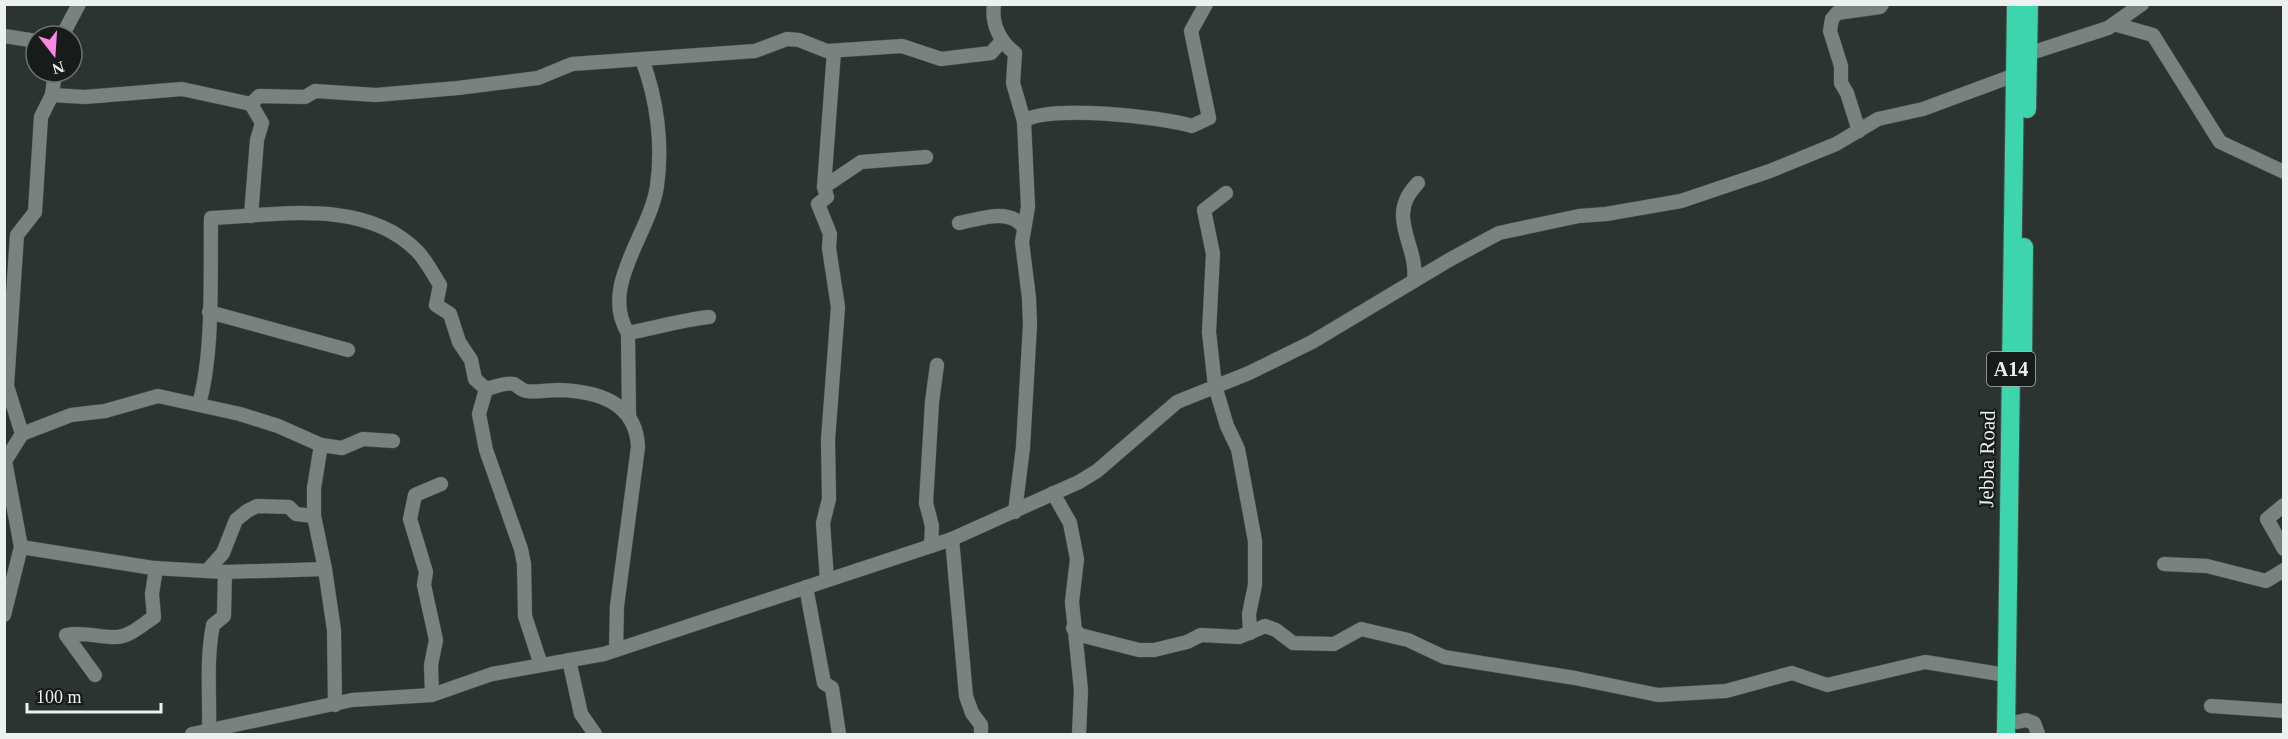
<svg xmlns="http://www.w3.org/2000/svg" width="2288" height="739" font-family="Georgia,serif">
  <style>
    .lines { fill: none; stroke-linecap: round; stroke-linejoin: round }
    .minor-casing { stroke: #494f4c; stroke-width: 15 }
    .highway-casing { stroke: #494f4c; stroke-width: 20 }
    .minor { stroke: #79827e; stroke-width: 14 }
    .highway { stroke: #3dd5ab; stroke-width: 18 }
    .labels { text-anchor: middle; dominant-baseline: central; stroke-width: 4.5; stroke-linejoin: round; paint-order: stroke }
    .shield { fill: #171b1a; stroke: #acb1af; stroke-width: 1.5 }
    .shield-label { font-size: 20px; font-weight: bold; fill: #ecf1ef }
    .street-label { font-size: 21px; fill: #ecf1ef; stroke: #171b1a }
  </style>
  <rect width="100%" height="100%" fill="#2c3431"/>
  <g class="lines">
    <g class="minor-casing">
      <g id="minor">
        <path d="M994 4C991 24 1000 42 1015 53L1013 83 1024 121"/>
        <polyline points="2114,24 2153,35 2220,142 2284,172"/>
        <polyline points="4,36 36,41"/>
        <polyline points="62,36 79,4"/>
        <polyline points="2028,54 2108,28 2142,4"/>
        <polyline points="52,95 85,97 182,89 251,104 259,96 305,97 315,91 376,95 458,88 538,78 572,64 755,51 787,39 799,40 827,51 902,46 941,59 991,53 1001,42"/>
        <polyline points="251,104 262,123 257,140 251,216"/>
        <polyline points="1859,131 1847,93 1841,83 1841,66 1830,31 1832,19 1837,13 1880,7 1882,4"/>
        <polyline points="824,187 834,51"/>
        <polyline points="1226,193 1204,210 1213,254 1209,332 1215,386 1227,426 1238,449 1255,541 1255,585 1249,614 1250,633"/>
        <path d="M959 223C980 219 1010 207 1024 228"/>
        <path d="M1414 281C1419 244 1384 217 1418 183"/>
        <polyline points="209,312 348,350"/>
        <path d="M628 333C599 286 650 234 657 186 663 144 657 99 642 59"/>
        <path d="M199 404C214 352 210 273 211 218 277 215 365 198 417 251 426 260 433 274 440 285L436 305 450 314 459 342 471 360 475 379 486 389"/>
        <path d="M629 416 628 333C655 328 681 320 709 317"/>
        <polyline points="22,434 7,386 17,235 35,212 41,117 52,95 55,72"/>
        <polyline points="321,445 314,488 314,516 325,569"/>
        <polyline points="1053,493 1070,523 1077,559 1072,602 1081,690 1079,734"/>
        <polyline points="2284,505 2267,519 2284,549"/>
        <path d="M1015 512 1023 447 1030 325 1029 298 1022 242 1028 207 1024 121C1049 104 1162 117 1192 126L1209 118 1191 31 1206 4"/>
        <polyline points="952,539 966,696 972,713 981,725 981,734"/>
        <polyline points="931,546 932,526 926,503 932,402 937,365"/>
        <polyline points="21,547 153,568 225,572"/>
        <polyline points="2164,564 2207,566 2266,581 2284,570"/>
        <polyline points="207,571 223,553 236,520 247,511 257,506 289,507 296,514 314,516"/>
        <polyline points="827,580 823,523 829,499 828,440 838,307 829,248 830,234 818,204 827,197 824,187 861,162 926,157"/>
        <polyline points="806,587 824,683 832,688 839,734"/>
        <polyline points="4,615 21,547 5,461 22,434 71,415 105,411 158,396 240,414 278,426 321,445 342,448 363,439 393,441"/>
        <polyline points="1073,628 1080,635 1139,650 1154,650 1187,642 1201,635 1239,637 1265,626 1276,630 1293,643 1334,644 1361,629 1408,640 1444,657 1575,678 1658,695 1726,691 1792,673 1827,685 1925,662 2006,675"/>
        <polyline points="569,660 581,714 595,734"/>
        <path d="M541 665 525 616 524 564 521 549 486 450 479 414 486 389C494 387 506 382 514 384 518 386 521 390 526 391 535 393 548 390 558 390 597 391 636 402 638 447L617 606 616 650"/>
        <path d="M95 675 66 635C84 631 99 638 117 637 131 636 143 624 154 617L152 594 156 568"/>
        <polyline points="432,695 431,665 436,640 424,585 426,572 410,519 415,495 441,484"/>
        <polyline points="2211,706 2284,711"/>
        <polyline points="2017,722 2026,720 2034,723 2038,734"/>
        <path d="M209 731C210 695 206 660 213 625L224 616 225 572 325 569 334 630 335 705"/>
        <polyline points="192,734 352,700 432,695 492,674 604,654 952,539 1079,482 1097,471 1177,402 1249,373 1312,342 1449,260 1499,233 1579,216 1606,214 1681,201 1770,171 1836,144 1878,119 1923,109 2015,75"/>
      </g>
    </g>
    <g class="highway-casing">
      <g id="highway">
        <polyline points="2027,109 2029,4"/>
        <polyline points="2023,364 2024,247"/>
        <polyline points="2006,734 2016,4"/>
      </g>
    </g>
    <use href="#minor" class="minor"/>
    <use href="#highway" class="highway"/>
  </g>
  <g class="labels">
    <rect class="shield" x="1987" y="352" width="48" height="34" rx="4.5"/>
    <g class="shield-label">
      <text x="2011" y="369">A14</text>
    </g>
    <g class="street-label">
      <text transform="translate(1987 459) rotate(-89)">Jebba Road</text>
    </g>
  </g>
  <rect width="2288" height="739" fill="none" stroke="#ecf1ef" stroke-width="12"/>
  <g transform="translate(54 54) rotate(163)"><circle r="28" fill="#171b1a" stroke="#6c716f" stroke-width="1.5"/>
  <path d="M0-4.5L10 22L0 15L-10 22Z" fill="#fd86e2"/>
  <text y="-9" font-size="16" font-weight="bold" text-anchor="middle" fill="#ecf1ef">N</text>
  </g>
  <path d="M27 703v9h134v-9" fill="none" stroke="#ecf1ef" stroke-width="3"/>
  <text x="36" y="703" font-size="18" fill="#ecf1ef" stroke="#171b1a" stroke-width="4.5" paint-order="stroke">100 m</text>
</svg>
